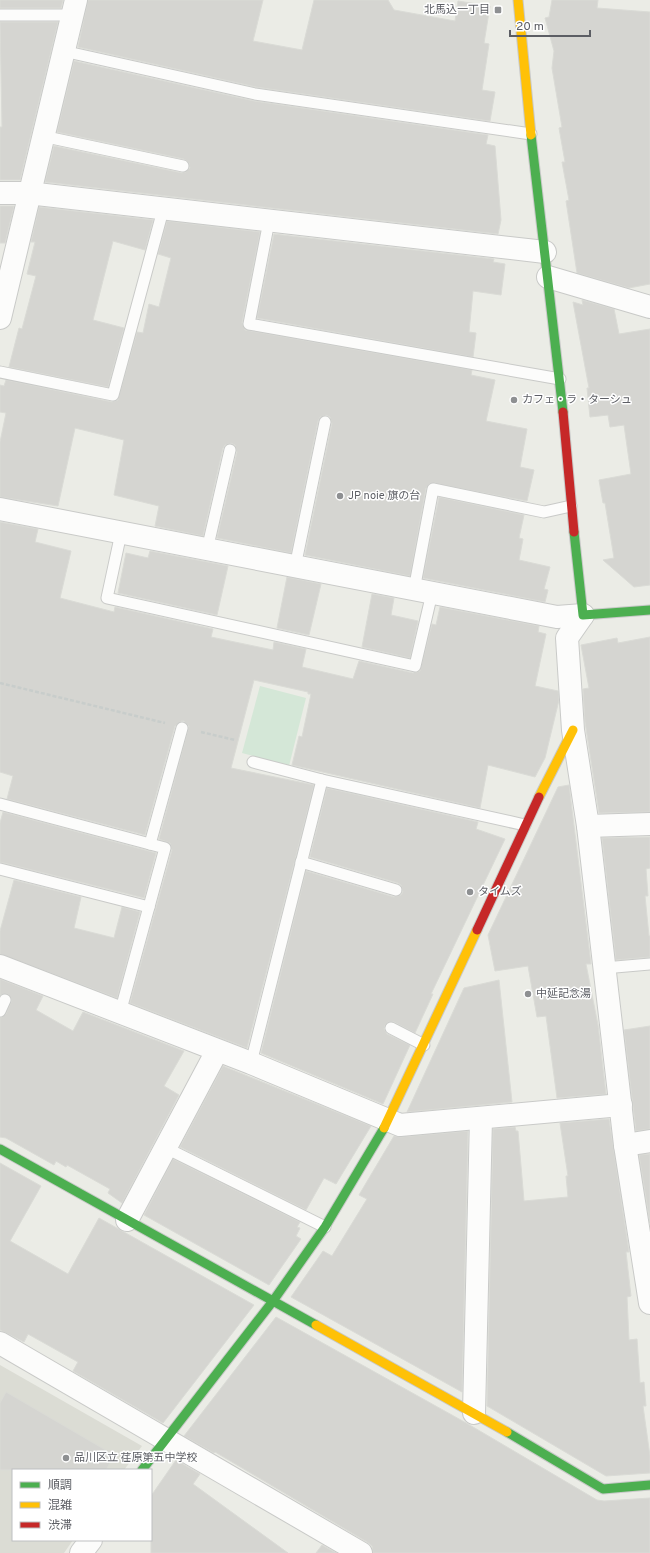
<svg xmlns="http://www.w3.org/2000/svg" width="650" height="1553" font-family="Overpass,'Noto Sans JP',sans-serif">
  <style>
    .education { fill: #dbdcd4 }
    .green { fill: #d4e7d7 }
    .building { fill: #d5d5d1; stroke: #dadbd6 }
    .lines { fill: none; stroke-linecap: round; stroke-linejoin: round }
    .lane-casing { stroke: #c9cac8; stroke-width: 13 }
    .street-casing { stroke: #c9cac8; stroke-width: 24 }
    .fast-casing { stroke: #c8c9c8; stroke-width: 11 }
    .slow-casing { stroke: #c8c9c8; stroke-width: 11 }
    .jam-casing { stroke: #c8c9c8; stroke-width: 11 }
    .path { stroke: #c8cdcb; stroke-width: 2.5; stroke-dasharray: 4 2; stroke-linecap: butt }
    .lane { stroke: #fcfcfb; stroke-width: 11 }
    .street { stroke: #fcfcfb; stroke-width: 22 }
    .fast { stroke: #4caf50; stroke-width: 9 }
    .slow { stroke: #ffc107; stroke-width: 9 }
    .jam { stroke: #c62828; stroke-width: 9 }
    .poi-dot { fill: #8e9092; stroke: #fff; stroke-width: 1.5 }
    .labels { text-anchor: middle; dominant-baseline: central; stroke-width: 3; stroke-linejoin: round; paint-order: stroke }
    .poi-label { font-size: 11px; fill: #5c5e64; stroke: #fff; text-anchor: start }
  </style>
  <rect width="100%" height="100%" fill="#ebece6"/>
  <polygon class="education" points="0,1365 142,1446 124,1470 13,1470 13,1540 73,1540 64,1553 0,1553"/>
  <polygon class="green" points="260,686 306,698 289,766 242,753"/>
  <g class="building">
    <polygon points="0,0 63,0 61,8 0,8"/>
    <polygon points="88,0 263,0 253,41 302,50 314,0 388,0 394,10 455,21 458,1 490,6 484,43 489,44 482,90 495,92 490,121 256,87 78,47"/>
    <polygon points="552,0 598,0 597,8 650,12 650,284 629,288 577,273 566,201 569,200 562,162 565,162 559,128 562,127 552,68 554,51 545,18 549,17"/>
    <polygon points="0,22 58,22 20,180 0,180 0,127 2,127"/>
    <polygon points="74,61 254,101 488,135 486,144 495,146 501,220 498,234 45,182 54,146 182,173 186,172 190,168 189,163 184,159 57,132"/>
    <polygon points="0,206 14,206 5,243 0,243"/>
    <polygon points="39,207 153,220 145,250 113,241 93,320 124,328 108,387 9,367 19,328 22,329 36,276 27,274 35,242 31,242"/>
    <polygon points="167,221 260,232 242,323 245,330 472,370 471,375 495,380 486,421 527,429 520,467 534,470 527,501 430,483 426,488 410,576 305,555 332,423 330,417 326,415 320,417 318,421 291,553 217,538 237,452 235,445 231,443 225,445 223,448 203,536 155,526 159,506 114,495 124,440 75,428 58,506 0,497 0,442 6,413 0,412 0,385 4,386 6,380 112,402 118,400 137,332 143,333 149,304 159,307 171,258 158,254"/>
    <polygon points="274,234 494,259 493,262 505,264 501,295 473,291 469,332 476,333 473,357 257,318"/>
    <polygon points="582,300 614,309 619,334 650,329 650,585 634,587 603,560 614,558 605,503 603,503 599,480 631,474 624,425 610,427 608,415 590,417 587,388 589,388 573,302 583,305"/>
    <polygon points="439,497 524,515 519,538 523,539 519,560 550,567 544,589 548,590 545,602 423,578"/>
    <polygon points="0,522 38,529 35,542 71,551 60,598 114,612 115,607 213,629 211,637 273,650 274,642 306,649 302,667 353,679 359,661 413,673 420,671 432,624 436,625 440,607 539,626 538,632 546,634 535,686 558,691 559,700 545,758 535,777 488,765 480,808 292,765 299,736 302,737 311,694 308,694 308,692 254,680 231,768 314,785 247,1048 130,1003 172,850 170,843 159,839 189,726 184,721 181,721 175,726 145,835 7,799 13,776 0,772"/>
    <polygon points="150,551 228,566 217,615 118,593 126,553 148,558"/>
    <polygon points="287,577 321,584 309,635 277,628"/>
    <polygon points="372,594 394,598 391,615 418,621 410,658 362,647"/>
    <polygon points="650,637 650,812 599,813 585,722 583,689 589,688 581,645 617,638 618,643"/>
    <polygon points="569,785 591,964 586,964 598,1025 606,1094 557,1098 546,1016 537,1017 528,966 495,971 488,935 558,787"/>
    <polygon points="327,788 478,822 476,829 505,839 431,994 433,994 415,1033 394,1022 388,1022 385,1025 384,1029 387,1034 410,1045 383,1104 261,1053 306,871 394,897 401,895 403,892 401,885 398,883 310,857"/>
    <polygon points="3,812 156,853 144,898 0,862 0,823"/>
    <polygon points="650,837 650,868 646,869 648,896 645,896 649,936 650,936 650,957 616,960 602,838"/>
    <polygon points="14,880 81,897 74,928 114,938 122,907 140,912 117,998 0,954 0,931"/>
    <polygon points="0,979 43,996 36,1010 73,1031 83,1012 184,1051 164,1086 179,1095 122,1203 108,1193 110,1189 67,1165 66,1167 56,1161 54,1165 6,1138 0,1137 0,1018 6,1014 12,1000 8,994 0,995"/>
    <polygon points="499,980 512,1102 407,1112 464,988"/>
    <polygon points="650,1026 650,1129 636,1131 624,1030"/>
    <polygon points="223,1066 371,1126 336,1184 324,1178 306,1210 180,1147"/>
    <polygon points="609,1119 629,1252 626,1252 631,1296 627,1297 629,1340 637,1339 640,1383 644,1382 646,1406 643,1406 650,1456 650,1473 606,1476 487,1406 493,1129 515,1127 516,1131 518,1131 524,1201 568,1197 566,1176 568,1176 560,1123"/>
    <polygon points="468,1131 462,1392 291,1297 323,1251 332,1256 367,1199 359,1195 394,1136 401,1137"/>
    <polygon points="650,1154 650,1223 639,1155"/>
    <polygon points="173,1159 300,1222 297,1227 300,1228 296,1236 301,1239 269,1285 144,1215"/>
    <polygon points="0,1163 41,1186 10,1241 68,1274 99,1218 254,1305 163,1423 73,1371 78,1362 28,1334 24,1342 0,1330"/>
    <polygon points="276,1317 468,1424 597,1500 604,1501 650,1498 650,1553 373,1553 372,1546 367,1542 215,1452 214,1453 184,1436"/>
    <polygon points="6,1392 114,1455 106,1470 0,1470 0,1403"/>
    <polygon points="176,1460 200,1474 193,1484 288,1553 151,1553 151,1496"/>
    <polygon points="322,1545 336,1553 316,1553"/>
  </g>
  <g class="lines">
    <g class="lane-casing">
      <g id="lane">
        <polyline points="0,15 72,15"/>
        <polyline points="63,51 255,94 531,134"/>
        <polyline points="42,136 183,166"/>
        <polyline points="269,221 249,324 560,379"/>
        <polyline points="0,372 113,395 163,210"/>
        <polyline points="121,533 107,598 415,666 432,593"/>
        <polyline points="207,550 230,450"/>
        <polyline points="295,567 325,422"/>
        <polyline points="414,590 433,489 544,512 571,506"/>
        <polyline points="253,762 322,780 525,825"/>
        <polyline points="0,804 165,848 120,1013"/>
        <polyline points="150,844 182,728"/>
        <polyline points="301,862 396,890"/>
        <polyline points="0,869 149,907"/>
        <polyline points="604,968 650,964"/>
        <polyline points="0,1011 5,1000"/>
        <polyline points="391,1028 424,1045"/>
        <polyline points="251,1063 322,780"/>
        <polyline points="166,1148 325,1227"/>
      </g>
    </g>
    <g class="street-casing">
      <g id="street">
        <polyline points="0,193 28,193 545,252"/>
        <polyline points="548,277 650,307"/>
        <polyline points="0,318 76,0"/>
        <polyline points="0,509 557,617 583,615"/>
        <polyline points="583,615 567,638 573,730 588,826 625,1145 650,1303"/>
        <polyline points="588,826 650,824"/>
        <polyline points="0,966 251,1063 400,1125 621,1105"/>
        <polyline points="625,1145 650,1141"/>
        <polyline points="127,1220 217,1051"/>
        <polyline points="0,1343 361,1553"/>
        <polyline points="474,1413 481,1118"/>
        <polyline points="81,1553 91,1540"/>
      </g>
    </g>
    <g class="fast-casing">
      <g id="fast">
        <polyline points="531,135 563,412"/>
        <polyline points="574,532 583,615 650,610"/>
        <polyline points="0,1149 316,1325"/>
        <polyline points="507,1432 603,1489 650,1485"/>
        <polyline points="142,1470 273,1301 325,1227 384,1128"/>
      </g>
    </g>
    <g class="slow-casing">
      <g id="slow">
        <polyline points="518,0 531,135"/>
        <polyline points="539,797 573,730"/>
        <polyline points="384,1128 477,930"/>
        <polyline points="316,1325 507,1432"/>
      </g>
    </g>
    <g class="jam-casing">
      <g id="jam">
        <polyline points="563,412 574,532"/>
        <polyline points="477,930 539,797"/>
      </g>
    </g>
    <g class="path">
      <polyline points="0,683 165,723"/>
      <polyline points="201,732 235,740"/>
    </g>
    <use href="#lane" class="lane"/>
    <use href="#street" class="street"/>
    <use href="#fast" class="fast"/>
    <use href="#slow" class="slow"/>
    <use href="#jam" class="jam"/>
  </g>
  <g class="poi-dot">
    <rect x="494" y="6" width="8" height="8" rx="2"/>
    <circle cx="514" cy="400" r="4"/>
    <circle cx="340" cy="496" r="4"/>
    <circle cx="470" cy="892" r="4"/>
    <circle cx="528" cy="994" r="4"/>
    <circle cx="66" cy="1458" r="4"/>
  </g>
  <g class="labels">
    <g class="poi-label">
      <text x="490" y="10" text-anchor="end">北馬込一丁目</text>
      <text x="522" y="400">カフェ・ラ・ターシュ</text>
      <text x="348" y="496">JP noie 旗の台</text>
      <text x="478" y="892">タイムズ</text>
      <text x="536" y="994">中延記念湯</text>
      <text x="74" y="1458">品川区立 荏原第五中学校</text>
    </g>
  </g>
  <rect x="12" y="1469" width="140" height="72" fill="#ffffff" stroke="#bebfc1"/>
  <rect x="20" y="1482" width="20" height="6" fill="#4caf50" stroke="#bebfc1"/>
  <text x="48" y="1489" font-size="12" fill="#5c5e64">順調</text>
  <rect x="20" y="1502" width="20" height="6" fill="#ffc107" stroke="#bebfc1"/>
  <text x="48" y="1509" font-size="12" fill="#5c5e64">混雑</text>
  <rect x="20" y="1522" width="20" height="6" fill="#c62828" stroke="#bebfc1"/>
  <text x="48" y="1529" font-size="12" fill="#5c5e64">渋滞</text>
  <path d="M510 30v6h80v-6" fill="none" stroke="#5c5e64" stroke-width="2"/>
  <text x="516" y="30" font-size="12" fill="#5c5e64" stroke="#ffffff" stroke-width="3" paint-order="stroke">20 m</text>
</svg>
